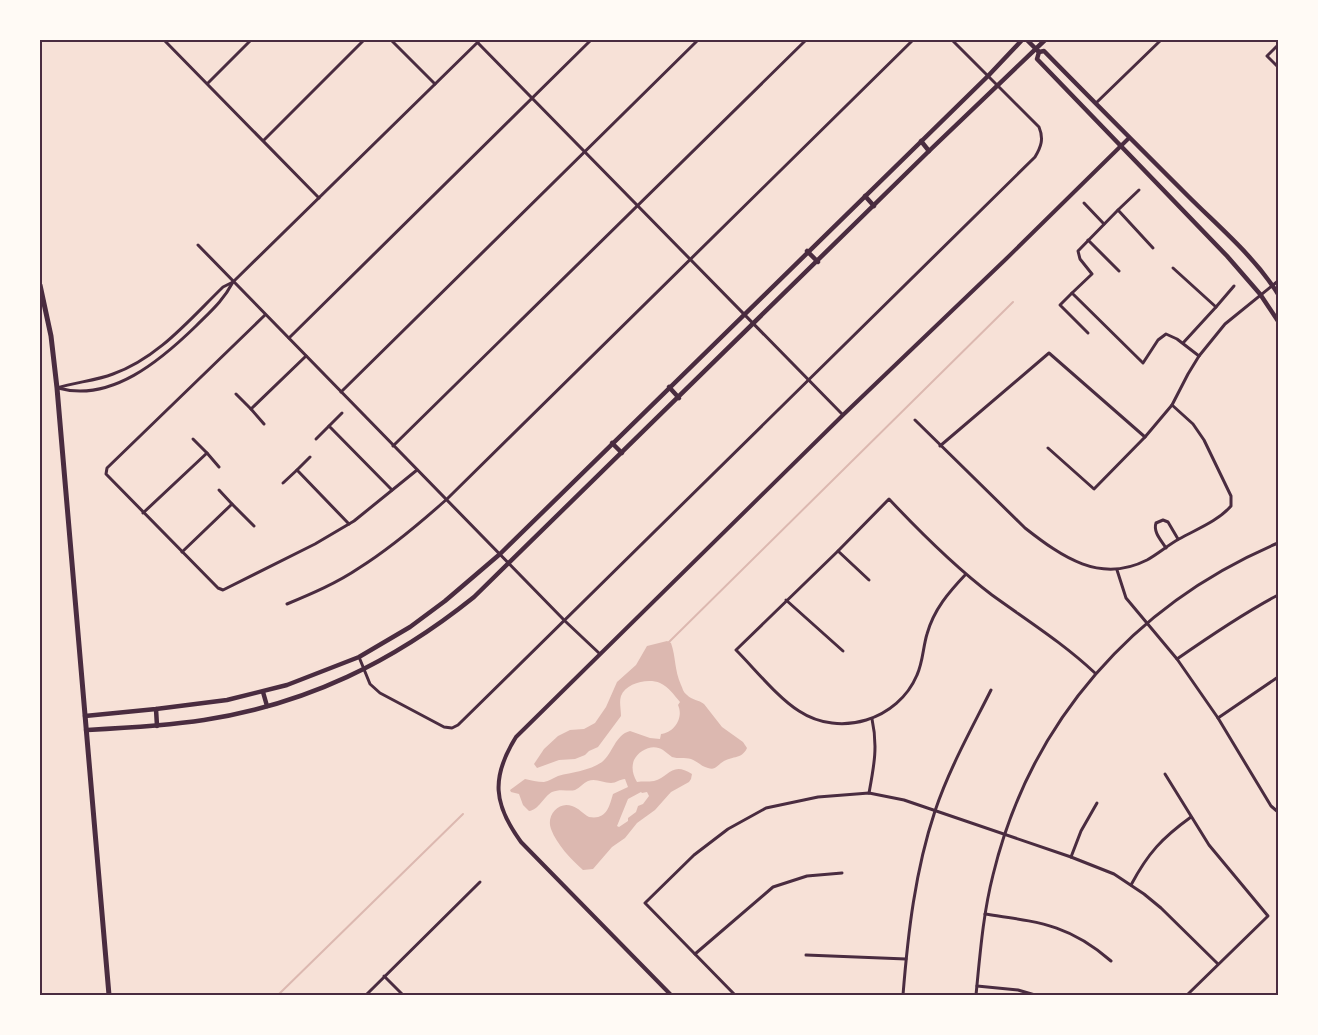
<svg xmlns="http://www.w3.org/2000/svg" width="1318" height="1035" font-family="'Nunito Sans',sans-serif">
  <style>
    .water { fill: #dcb8b0; fill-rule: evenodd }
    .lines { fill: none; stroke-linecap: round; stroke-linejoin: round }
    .stream { stroke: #dcb8b0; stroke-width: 2 }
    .minor { stroke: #4a2c40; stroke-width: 3 }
    .tertiary { stroke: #4a2c40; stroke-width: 4 }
    .secondary { stroke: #4a2c40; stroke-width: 4.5 }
    .primary { stroke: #4a2c40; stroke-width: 5 }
    .neatline { fill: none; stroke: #4a2c40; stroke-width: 2 }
  </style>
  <rect width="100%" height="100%" fill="#f7e1d7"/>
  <path class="water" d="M667 641 671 643C676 657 674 669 681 685 683 689 683 692 687 695 692 700 699 700 704 704L722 727 743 742 747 748C742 759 733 756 724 761 718 764 716 771 708 768 702 767 697 761 691 759 685 757 678 759 672 757 669 755 666 752 663 750 653 743 639 750 634 760 631 768 633 775 637 782 642 781 648 782 654 781 669 777 672 761 692 774L691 779 689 782 671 792 655 810 637 823 625 838 612 847 593 869 583 870C571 859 557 845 551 829 546 816 558 801 572 806 579 808 583 814 589 817 606 820 609 808 613 794L628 787 625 779C620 779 616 783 611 783 603 783 596 778 588 781 583 783 580 788 575 790 569 792 561 788 552 792 543 797 539 810 529 811L523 805 519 794 511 792 510 790 525 779C531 780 537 782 544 782 549 781 553 778 558 776 572 772 589 771 602 762 613 753 615 735 630 731L650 738 660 739 661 734C674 733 684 718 678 705L680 702C674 695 669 687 660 683 648 678 626 683 621 696 619 702 621 709 621 716L598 747 589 751 585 755 575 759 559 760 537 768 534 764 544 749 558 736 570 730 584 729 595 723 606 707 617 682 636 665 647 646ZM641 792 642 793 647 792 649 796 643 804 638 806 636 812 628 818V821L619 827 617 826 628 799Z"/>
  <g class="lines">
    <g class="stream">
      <polyline points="668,643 1013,302"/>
      <polyline points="278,995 463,814"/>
      <polyline points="1275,995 1278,992"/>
    </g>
    <g class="minor">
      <polyline points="164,40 319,198"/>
      <polyline points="391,40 435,84"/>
      <polyline points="478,43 843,415"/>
      <polyline points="1278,45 1267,56 1278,67"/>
      <polyline points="208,83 251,40"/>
      <polyline points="1096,103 1161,40"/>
      <polyline points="264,140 364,40"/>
      <polyline points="1139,190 1118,210 1153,248"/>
      <polyline points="1084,203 1104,224"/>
      <polyline points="1118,210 1078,251 1080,259 1092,274 1072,293 1143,363 1158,340 1166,334 1177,339 1199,356"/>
      <polyline points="1088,240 1119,271"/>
      <polyline points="198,245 565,621 600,654"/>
      <polyline points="1173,268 1216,307 1183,343"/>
      <polyline points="1072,293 1060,305 1088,333"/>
      <polyline points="1216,307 1234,286"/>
      <polyline points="265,315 107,468 106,474 218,588 223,590 315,544 354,521 417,470"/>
      <polyline points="289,338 591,40"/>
      <path d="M57 388C75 382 95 381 113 374 158 358 189 320 223 287L233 282 480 40"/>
      <path d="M58 388C111 403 161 360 196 326 211 311 223 301 233 282"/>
      <polyline points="341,392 698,40"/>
      <polyline points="236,394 251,409 306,356"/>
      <polyline points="251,409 264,424"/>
      <polyline points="342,413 329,426 392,490"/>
      <path d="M915 420 1025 528C1062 557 1100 584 1147 560 1158 554 1168 545 1179 539 1197 529 1218 521 1231 506V496L1204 440 1193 424 1172 405"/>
      <polyline points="193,439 207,453"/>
      <polyline points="316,439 329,426"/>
      <polyline points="393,446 806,40"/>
      <polyline points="940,446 1049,353 1145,437"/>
      <polyline points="1048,448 1094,489 1145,437 1172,405 1188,374 1199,356 1225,324 1278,281"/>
      <polyline points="310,457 297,470 349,524"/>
      <polyline points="283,483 297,470"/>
      <polyline points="219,490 232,504"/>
      <polyline points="143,513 207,453 219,467"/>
      <path d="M1166 548C1161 540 1153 532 1156 523L1163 520 1168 522 1178 539"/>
      <polyline points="838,551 869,580"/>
      <polyline points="182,552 232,504 254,526"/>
      <polyline points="1117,570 1126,598 1177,659 1218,718 1271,806 1278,812"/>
      <path d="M966 574C949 592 934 609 927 634 923 647 923 662 917 675 898 720 840 738 799 711 778 698 754 668 736 650L838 551 889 499C921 533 955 567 992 595 1028 621 1063 643 1095 673"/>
      <polyline points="786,600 843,651"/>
      <path d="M287 604C311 594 337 583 359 568 391 548 419 524 447 499L913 40"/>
      <path d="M359 657 370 684 380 693 444 727 452 728 458 725 1035 157C1041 147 1044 139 1039 127L952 40"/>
      <path d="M1177 659C1210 636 1242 614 1278 595"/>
      <polyline points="1218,718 1278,677"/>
      <polyline points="1165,774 1209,845 1268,916 1187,995"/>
      <path d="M869 793C874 766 878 746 872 719"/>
      <polyline points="1071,857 1081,831 1097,803"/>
      <path d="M1131 885C1148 853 1162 838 1191 817"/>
      <path d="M985 914C1038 922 1069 924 1111 961"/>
      <polyline points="695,954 773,887 807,876 842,873"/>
      <polyline points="806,955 906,959"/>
      <polyline points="384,976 403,995"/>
      <polyline points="977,986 1018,990 1035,995"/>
      <polyline points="366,995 480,882"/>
      <polyline points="735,995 645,903 694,855 728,829 766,808 818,797 869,793 904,800 1071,857 1114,874 1144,894 1161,908 1218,964"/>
      <path d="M903 995C908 933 915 871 935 811 949 769 971 730 991 690"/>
      <path d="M976 995C980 955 983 914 993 875 1030 722 1134 604 1278 543"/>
    </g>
    <path class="tertiary" d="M671 995 521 842C493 804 491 777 516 737L843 415 1006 259 1129 138"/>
    <g class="secondary">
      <path d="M1027 40 1039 52 1044 51C1092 100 1140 148 1188 196 1219 227 1254 256 1278 294"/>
      <polyline points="1036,49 1039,52 1037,59 1227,256 1260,294 1278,321"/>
      <polyline points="921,141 929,151"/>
      <polyline points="865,196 874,206"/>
      <polyline points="807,251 818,262"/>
      <polyline points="669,387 679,398"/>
      <polyline points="612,443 622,453"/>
      <polyline points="263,692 267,706"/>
      <polyline points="156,709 157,726"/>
      <polyline points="85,716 156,709 227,700 287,685 359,657 410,627 445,601 500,554 988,76 1022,40"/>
      <path d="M86 730C125 728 165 726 204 720 307 704 393 662 474 597L929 151 1045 40"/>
    </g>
    <polyline class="primary" points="40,285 51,336 57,388 109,995"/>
  </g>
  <rect width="1318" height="1035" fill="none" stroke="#fffaf5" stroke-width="82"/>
  <rect x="41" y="41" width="1236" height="953" class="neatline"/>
</svg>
